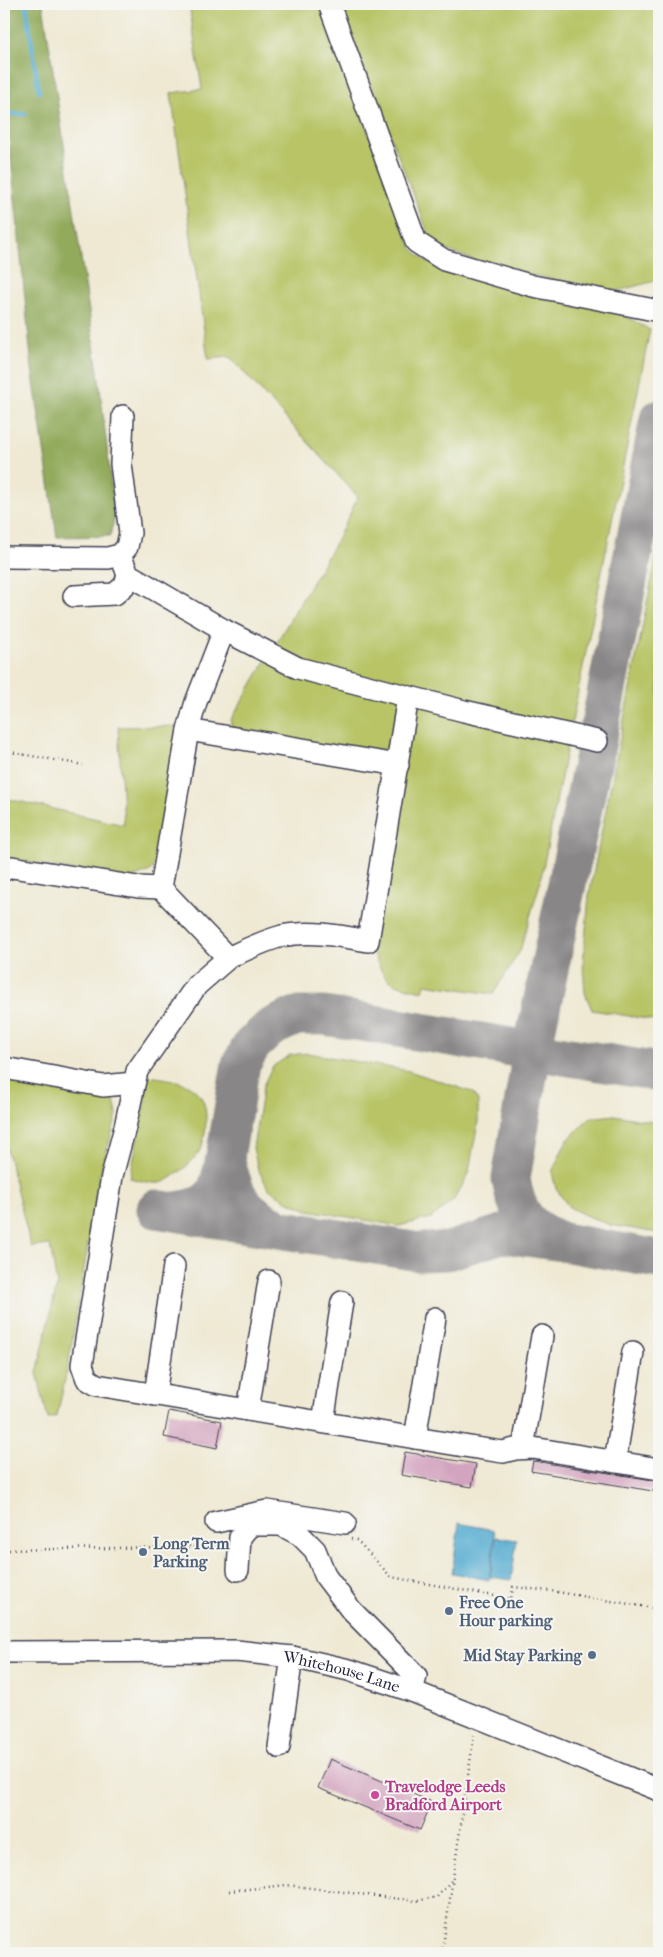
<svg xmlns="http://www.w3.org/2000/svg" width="663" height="1957" font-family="'IM FELL French Canon',serif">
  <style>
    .green { fill: #b8c466; stroke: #6d7350 }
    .forest { fill: #92aa5b; stroke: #5a664b }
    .water { fill: #53abd0; stroke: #3a6686 }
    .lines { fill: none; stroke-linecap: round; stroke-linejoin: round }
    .stream { stroke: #53abd0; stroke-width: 4.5 }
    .taxiway { stroke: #888687; stroke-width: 39 }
    .building { fill: #d3a4c0 }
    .minor-casing { stroke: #414052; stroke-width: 24 }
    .path { stroke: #414052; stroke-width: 2.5; stroke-dasharray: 1 4; stroke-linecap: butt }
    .minor { stroke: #fff; stroke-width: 21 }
    .service-dot { fill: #5c6f8a; stroke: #f6f6f2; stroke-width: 2 }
    .hotel-dot { fill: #d1479c; stroke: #f6f6f2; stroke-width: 2 }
    .labels { text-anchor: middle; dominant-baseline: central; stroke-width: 4; stroke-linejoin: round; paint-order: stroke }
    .service-label { font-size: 16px; font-weight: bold; fill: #4e5e75; stroke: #f6f6f2; text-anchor: start }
    .street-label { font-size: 16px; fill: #22223b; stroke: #f6f6f2 }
    .hotel-label { font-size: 16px; font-weight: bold; fill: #b23c85; stroke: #f6f6f2; text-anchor: start }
  </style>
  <rect width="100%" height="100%" fill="#f6f6f2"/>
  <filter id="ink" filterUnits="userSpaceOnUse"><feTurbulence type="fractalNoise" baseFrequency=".02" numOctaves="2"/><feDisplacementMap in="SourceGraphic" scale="10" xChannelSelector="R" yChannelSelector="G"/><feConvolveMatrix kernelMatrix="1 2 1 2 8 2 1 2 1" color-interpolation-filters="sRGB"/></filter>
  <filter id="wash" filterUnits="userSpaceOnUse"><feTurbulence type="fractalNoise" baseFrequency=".0096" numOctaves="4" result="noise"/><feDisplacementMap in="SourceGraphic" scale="20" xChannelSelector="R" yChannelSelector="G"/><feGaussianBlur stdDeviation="1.12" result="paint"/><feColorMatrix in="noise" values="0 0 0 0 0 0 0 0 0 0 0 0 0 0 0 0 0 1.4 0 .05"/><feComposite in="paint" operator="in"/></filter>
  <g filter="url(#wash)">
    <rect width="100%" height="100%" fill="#efe9d3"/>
    <g class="green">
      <path d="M189 4H320L412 249 427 262 460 274 610 307 650 330 540 883 520 951 493 994 425 984 423 991C389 984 385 983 372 950L404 761 231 731V720L338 538 358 497 230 357 208 359 171 93 202 89Z"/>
      <polygon points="339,4 659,4 659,280 617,291 498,269 433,245"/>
      <polygon points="659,543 659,1021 592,1010 585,993 583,964 589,895"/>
      <polygon points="181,726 160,856 150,871 127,880 4,858 4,798 124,825 118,727"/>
      <polygon points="308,1053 409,1071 472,1092 478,1101 478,1122 468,1176 453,1201 431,1218 399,1226 308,1210 287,1201 268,1188 258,1169 253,1148 263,1086 272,1067 290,1055"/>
      <polygon points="4,1073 100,1092 114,1099 117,1115 99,1178 68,1366 57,1416 48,1419 37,1373 57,1285 50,1245 31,1247 4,1139"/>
      <path d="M149 1076C167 1079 190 1080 201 1097 209 1109 206 1132 202 1146 199 1157 172 1181 160 1183 151 1184 138 1180 130 1178Z"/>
      <polygon points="614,1115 659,1123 659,1233 610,1225 585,1215 569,1207 556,1189 552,1172 566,1142 589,1118"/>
    </g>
    <polygon class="forest" points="4,4 43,4 98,371 115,516 110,536 57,537 32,369 9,138 4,138 4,97 10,97 4,49"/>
    <g class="water">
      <polygon points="459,1523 494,1530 495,1535 489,1580 452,1573"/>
      <polygon points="496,1537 517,1540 511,1580 490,1577"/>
    </g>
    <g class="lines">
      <g class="stream">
        <polyline points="26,4 39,92"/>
        <polyline points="4,114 26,114"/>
      </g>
      <g class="taxiway">
        <polyline points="225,1157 241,1064 252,1045 270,1028 296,1016 324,1016 350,1020 659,1072"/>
        <polyline points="156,1209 419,1252 448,1251 502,1234 563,1242 659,1259"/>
        <path d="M175 1211C214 1206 218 1194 225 1157 234 1196 240 1209 276 1227"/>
        <path d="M563 1242C529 1229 517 1216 511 1179L532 1051 597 741 659 419"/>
      </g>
    </g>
    <g id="blocks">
      <g class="building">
        <polygon points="169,1411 222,1421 217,1448 164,1437"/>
        <polygon points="405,1452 476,1464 472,1487 401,1475"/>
        <polygon points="533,1461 659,1481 659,1492 531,1471"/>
        <polygon points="330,1759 432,1802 420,1830 318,1788"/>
      </g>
    </g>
  </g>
  <g filter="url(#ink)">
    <use href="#blocks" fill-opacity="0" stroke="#414052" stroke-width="1"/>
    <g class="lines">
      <g class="minor-casing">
        <g id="minor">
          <polyline points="329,4 416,242 444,260 533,286 659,311"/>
          <polyline points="120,555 128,574 224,630 298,668 464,711 597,741"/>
          <polyline points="4,557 108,558 120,555 127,547 130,533 121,464 123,416"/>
          <polyline points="74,596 115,594 125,585 128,574"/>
          <polyline points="224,630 196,702 188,730 161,888 228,958 197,985 137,1071 125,1127 112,1176 82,1365 87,1379 97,1385 476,1448 503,1452 515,1449 533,1448 659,1469"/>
          <polyline points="188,730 398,765"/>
          <polyline points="4,870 12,867 138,887 161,888"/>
          <path d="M228 958C245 950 263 941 282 936 310 930 341 936 368 941L408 697"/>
          <polyline points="4,1068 103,1086 134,1083"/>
          <polyline points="155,1395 174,1266"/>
          <polyline points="248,1410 269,1281"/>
          <polyline points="323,1422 342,1302"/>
          <polyline points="415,1438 435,1318"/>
          <polyline points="523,1448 542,1336"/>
          <polyline points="615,1462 633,1352"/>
          <polyline points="216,1522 267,1511 345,1523"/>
          <polyline points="238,1570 240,1537 250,1525 281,1525 300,1535 315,1550 326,1577 351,1610 416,1676 412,1691"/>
          <path id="s1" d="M4 1652 236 1651 292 1657 349 1670 412 1691 659 1790"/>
          <polyline points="279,1747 292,1657"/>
        </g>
      </g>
      <g class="path">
        <polyline points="4,751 83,765"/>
        <polyline points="351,1539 357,1540 391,1577 511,1599 513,1587 551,1591 659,1609"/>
        <polyline points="4,1550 222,1546"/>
        <polyline points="229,1891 287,1885 416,1901 437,1897 451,1881"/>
        <polyline points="442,1953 474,1735"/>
      </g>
      <use href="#minor" class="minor"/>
    </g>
  </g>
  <g class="service-dot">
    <circle cx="143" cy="1552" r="5"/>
    <circle cx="449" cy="1611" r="5"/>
    <circle cx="592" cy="1655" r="5"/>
  </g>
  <circle class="hotel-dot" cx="375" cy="1795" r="5"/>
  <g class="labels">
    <g class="service-label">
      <text x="153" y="1543">Long Term<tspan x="153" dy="18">Parking</tspan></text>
      <text x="459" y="1602">Free One<tspan x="459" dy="18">Hour parking</tspan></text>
      <text x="582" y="1655" text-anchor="end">Mid Stay Parking</text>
    </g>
    <g class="street-label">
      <text stroke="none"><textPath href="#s1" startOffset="340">Whitehouse Lane</textPath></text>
    </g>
    <g class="hotel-label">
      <text x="385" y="1786">Travelodge Leeds<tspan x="385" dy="18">Bradford Airport</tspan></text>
    </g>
  </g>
  <rect width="663" height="1957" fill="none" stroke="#f6f6f2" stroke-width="20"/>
</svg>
